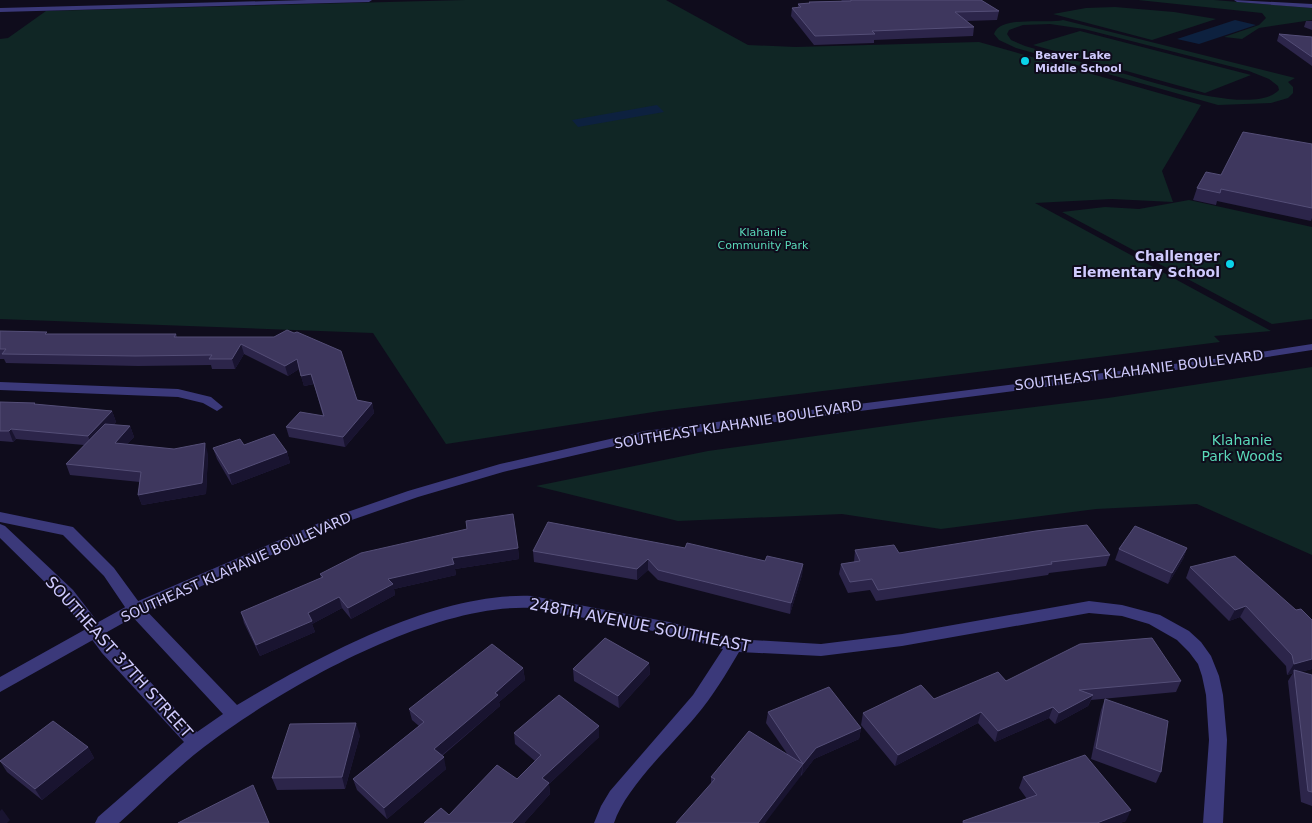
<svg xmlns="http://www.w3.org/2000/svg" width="1312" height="823" font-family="'DejaVu Sans',sans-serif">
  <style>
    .green { fill: #102625; fill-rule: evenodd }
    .water { fill: #0d213f }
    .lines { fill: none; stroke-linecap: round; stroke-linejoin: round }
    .minor { fill: #3b397a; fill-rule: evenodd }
    .tertiary { fill: #3b397a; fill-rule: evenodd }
    .wall { fill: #2c254a }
    .shaded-wall { fill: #191430 }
    .building { fill: #3e375e; stroke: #544e77 }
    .poi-dot { fill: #0ad3e9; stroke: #0f0c1c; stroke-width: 2 }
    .labels { text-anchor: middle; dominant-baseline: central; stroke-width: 4; stroke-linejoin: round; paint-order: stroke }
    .far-poi-label { font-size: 11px; font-weight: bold; fill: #cfcafd; stroke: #0f0c1c; text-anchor: start }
    .far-park-label { font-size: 11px; fill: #5ad9b9; stroke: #0f0c1c }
    .poi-label { font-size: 14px; font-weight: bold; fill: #cfcafd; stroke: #0f0c1c; text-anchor: end }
    .street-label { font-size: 14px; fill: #cfcafd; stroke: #0f0c1c }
    .park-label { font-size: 14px; fill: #5ad9b9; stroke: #0f0c1c }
    .near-street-label { font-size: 16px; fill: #cfcafd; stroke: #0f0c1c }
  </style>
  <rect width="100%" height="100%" fill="#0f0c1c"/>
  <g class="green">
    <polygon points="465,0 666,0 748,45 795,47 979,42 1201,105 1162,171 1173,202 1112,199 1035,203 1271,331 1214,336 1220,342 660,411 446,444 373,333 0,319 0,39 8,38 46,11"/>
    <polygon points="1138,0 1214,0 1312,8 1312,20 1259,28 1242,39 1224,37 1259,25 1266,18 1262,13"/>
    <polygon points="1115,7 1174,12 1216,19 1152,40 1053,14 1086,8"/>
    <path d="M1063 20 1295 78 1288 82 1293 87V93L1288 98 1271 103 1218 105 1016 48 999 40 994 34C1000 15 1048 24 1063 20ZM1050 24 1084 29 1249 71 1269 79 1278 86 1279 90C1253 117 1150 81 1118 72 1087 64 1056 55 1025 46L1011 40 1007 34 1009 30 1023 25Z"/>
    <polygon points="1080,31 1251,75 1205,93 1033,45"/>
    <polygon points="1189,200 1312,227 1312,319 1272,324 1062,212 1105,207 1139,209"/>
    <polygon points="1312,367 1312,555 1197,504 1096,509 941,529 842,514 678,521 536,486 708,451 943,418 1108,398"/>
  </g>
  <g class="water">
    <polygon points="1235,20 1256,25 1199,44 1177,39"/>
    <polygon points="657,105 664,112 578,127 572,120"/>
  </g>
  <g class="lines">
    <g class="minor">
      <polygon points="0,382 178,389 211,397 223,407 217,411 203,403 178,397 0,390"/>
      <path d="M0 512 73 527 114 568 141 605 237 705C318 657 435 592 532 596L669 622 734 639 821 644 902 634 1089 601 1122 605 1160 615 1189 631 1201 642 1211 656 1219 676 1223 695 1227 740 1223 823H1203L1209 740 1206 695 1202 676 1198 664 1189 652 1177 640 1149 624 1122 616 1089 613 902 646 821 656 739 652C726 674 713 696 696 716 671 746 626 787 614 823H594L601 806 610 791 693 695 723 649 669 634 532 608C431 603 283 687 204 747 174 770 147 798 119 823H95L98 817 184 742 102 653 61 598 0 538V524L5 526 73 590 114 643 197 732 223 714 129 613 104 576 63 535 0 522Z"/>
    </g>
    <g class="tertiary">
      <polygon points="307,0 372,0 369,2 0,12 0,8"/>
      <polygon points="1234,0 1312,4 1312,8 1237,2"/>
      <polygon points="1312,344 1312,350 1229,363 645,439 503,472 418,497 343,523 141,613 0,692 0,677 129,605 333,517 408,491 500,464 645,431 1229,357"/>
    </g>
  </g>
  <g class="wall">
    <polygon points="841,0 981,0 999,11 997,20 966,21 974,27 973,36 874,40 874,43 814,45 791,16 792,8 798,7 798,4 809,3 809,2 842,1"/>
    <polygon points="1306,21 1312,21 1312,30 1304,27"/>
    <polygon points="1279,34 1312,37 1312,66 1277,41"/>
    <polygon points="1312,144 1312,218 1311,221 1217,201 1216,205 1193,200 1197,188 1221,175"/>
    <polygon points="0,331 48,334 176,334 177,337 274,337 357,400 372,403 374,413 345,447 289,437 286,427 323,416 314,384 304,386 299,369 288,376 244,354 235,369 212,369 211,365 138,366 6,363 4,359 0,359"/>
    <polygon points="0,402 112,411 116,422 113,425 130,426 134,437 127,444 208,454 206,494 142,505 138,495 140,482 70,475 66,464 84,445 16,439 13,442 0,441"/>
    <polygon points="213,448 287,452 290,463 232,485 217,459"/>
    <polygon points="518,548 519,559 455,569 456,575 394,589 395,595 351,619 342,608 312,624 315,632 260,656 244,623 241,612 321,578 320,574"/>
    <polygon points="685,548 765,561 803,564 802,575 790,614 658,580 648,570 637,580 534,562 533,551"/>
    <polygon points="1187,548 1183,559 1168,584 1115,560 1119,549"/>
    <polygon points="855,550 899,553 1110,555 1106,566 1049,573 1048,575 876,601 870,590 848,593 839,574 841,564 854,562"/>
    <polygon points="1190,567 1296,610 1312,620 1312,669 1300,672 1312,675 1312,806 1301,802 1288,681 1293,673 1287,675 1286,666 1240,617 1229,621 1186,578"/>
    <polygon points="649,663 650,674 619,708 574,681 573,669"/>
    <polygon points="523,668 525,680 499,702 500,706 442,756 446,769 387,819 357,790 353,779 419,726 412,720 409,709"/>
    <polygon points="1006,681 1181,681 1176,692 1091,700 1088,706 1055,724 1049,718 995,742 978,723 895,766 861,725 863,713 934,699"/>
    <polygon points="1105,699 1161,772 1156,783 1091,759 1101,710"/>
    <polygon points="768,712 861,728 859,739 814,759 801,776 711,783 711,777 788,755 766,723"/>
    <polygon points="599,726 599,737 549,784 550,794 524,823 424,823 449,815 517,779 535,761 515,744 514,733"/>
    <polygon points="360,735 345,789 277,790 272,778"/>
    <polygon points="88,747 94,758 42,800 7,772 0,761"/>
    <polygon points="1023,777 1126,821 1120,823 962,823 963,821 1027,799 1019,788"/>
  </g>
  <g class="shaded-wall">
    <polygon points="241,344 244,354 235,369 232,359"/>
    <polygon points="297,359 299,369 288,376 285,366"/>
    <polygon points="311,374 314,384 304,386 301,376"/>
    <polygon points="372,403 374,413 345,447 343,437"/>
    <polygon points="112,411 116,422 92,446 88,436"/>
    <polygon points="130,426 134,437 119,453 115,443"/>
    <polygon points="11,429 16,439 13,442 9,431"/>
    <polygon points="205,443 208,454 206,494 142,505 138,495"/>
    <polygon points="287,452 290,463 232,485 229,474"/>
    <polygon points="518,548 519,559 455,569 456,575 394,589 395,595 351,619 348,608 388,579 452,558"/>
    <polygon points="1187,548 1183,559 1168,584 1172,573"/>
    <polygon points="648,559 648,570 637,580 637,569"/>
    <polygon points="803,564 802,575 790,614 791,603"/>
    <polygon points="339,597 342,608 312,624 315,632 260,656 256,645 308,613"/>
    <polygon points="1246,606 1240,617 1229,621 1235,610"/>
    <polygon points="1312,659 1312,669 1295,673 1294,670 1293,673 1287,675 1294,664"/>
    <polygon points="649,663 650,674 619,708 618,696"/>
    <polygon points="523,668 525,680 499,702 500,706 436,760 434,749"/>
    <polygon points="1093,695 1088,706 1055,724 1059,713"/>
    <polygon points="1053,707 1049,718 995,742 998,731"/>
    <polygon points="981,712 978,723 895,766 898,755"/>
    <polygon points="356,723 360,735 345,789 342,777"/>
    <polygon points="599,726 599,737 549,784 550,794 524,823 512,823 542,778"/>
    <polygon points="861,728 859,739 814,759 802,775 803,764 816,748"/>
    <polygon points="88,747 94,758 42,800 35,789"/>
    <polygon points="444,757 446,769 387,819 384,808"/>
    <polygon points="803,764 801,776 765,823 758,823"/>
    <polygon points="2,809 10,820 7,823 0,823 0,811"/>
    <polygon points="1131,810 1126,821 1120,823 1097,823"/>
  </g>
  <g class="building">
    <polygon points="851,0 981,0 999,11 955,12 974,27 872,31 875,34 815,36 792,8 801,7 798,4 810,3 809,2 851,1"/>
    <polygon points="1279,34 1312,37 1312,57"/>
    <polygon points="1243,132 1312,144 1312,208 1221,189 1220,193 1197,188 1206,172 1221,175"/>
    <polygon points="287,330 294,333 297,332 341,351 357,400 372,403 343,437 286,427 300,412 324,416 311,374 301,376 297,359 285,366 241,344 232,359 209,359 212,355 135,356 2,354 6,349 0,349 0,331 47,332 45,334 176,334 174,337 274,337"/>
    <polygon points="0,402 35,403 34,404 112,411 88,436 11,429 9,431 0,431"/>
    <polygon points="105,424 130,426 115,443 174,449 205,443 202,483 138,495 141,472 66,464"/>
    <polygon points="274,434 287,452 229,474 213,448 240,439 244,445"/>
    <polygon points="513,514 518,548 452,558 454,564 388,579 393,584 348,608 339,597 308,613 312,621 256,645 241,612 323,577 320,574 361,553 467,529 466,521"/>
    <polygon points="548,522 685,548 687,543 765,561 767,556 803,564 791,603 658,570 648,559 637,569 533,551"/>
    <polygon points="1087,525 1110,555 1051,562 1052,564 878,590 872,579 850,582 841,564 860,561 855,550 894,545 899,553 1036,531"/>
    <polygon points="1135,526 1187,548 1172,573 1119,549"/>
    <polygon points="1235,556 1296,610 1301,609 1312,620 1312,659 1294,664 1292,655 1246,606 1235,610 1190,567"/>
    <polygon points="605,638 649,663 618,696 573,669"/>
    <polygon points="1152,638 1181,681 1079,690 1093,695 1059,713 1053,707 998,731 981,712 898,755 863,713 921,685 934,699 998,672 1006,681 1080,644"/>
    <polygon points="492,644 523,668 495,693 498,695 434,749 444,757 384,808 353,779 424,722 409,709"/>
    <polygon points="1294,670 1312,675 1312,792 1308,791"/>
    <polygon points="829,687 861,728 816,748 803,764 768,712"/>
    <polygon points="559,695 599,726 542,778 549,783 512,823 424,823 441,808 449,815 497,765 517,779 541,755 514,733"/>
    <polygon points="1105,699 1168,721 1161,772 1096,748"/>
    <polygon points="53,721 88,747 35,789 0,761"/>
    <polygon points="356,723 342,777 272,778 290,724"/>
    <polygon points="749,731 803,764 758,823 676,823 715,779 711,777"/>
    <polygon points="1085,755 1131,810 1097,823 964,823 963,821 1037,795 1023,777"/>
    <polygon points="253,785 269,823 178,823"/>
  </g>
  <g class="poi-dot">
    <circle cx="1025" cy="61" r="5"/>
    <circle cx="1230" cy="264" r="5"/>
  </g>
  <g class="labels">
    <g class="far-poi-label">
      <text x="1035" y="55">Beaver Lake<tspan x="1035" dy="13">Middle School</tspan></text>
    </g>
    <g class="far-park-label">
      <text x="763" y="232">Klahanie<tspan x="763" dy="13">Community Park</tspan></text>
    </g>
    <g class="poi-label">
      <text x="1220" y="256">Challenger<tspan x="1220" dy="16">Elementary School</tspan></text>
    </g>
    <g class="street-label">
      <text transform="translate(1139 370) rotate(-7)">SOUTHEAST KLAHANIE BOULEVARD</text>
      <text transform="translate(738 424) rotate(-9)">SOUTHEAST KLAHANIE BOULEVARD</text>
      <text transform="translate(236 567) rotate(-24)">SOUTHEAST KLAHANIE BOULEVARD</text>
    </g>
    <g class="park-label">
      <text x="1242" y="440">Klahanie<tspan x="1242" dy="16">Park Woods</tspan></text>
    </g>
    <g class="near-street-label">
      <text transform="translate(640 625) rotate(11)">248TH AVENUE SOUTHEAST</text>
      <text transform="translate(119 657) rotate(48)">SOUTHEAST 37TH STREET</text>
    </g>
  </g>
</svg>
